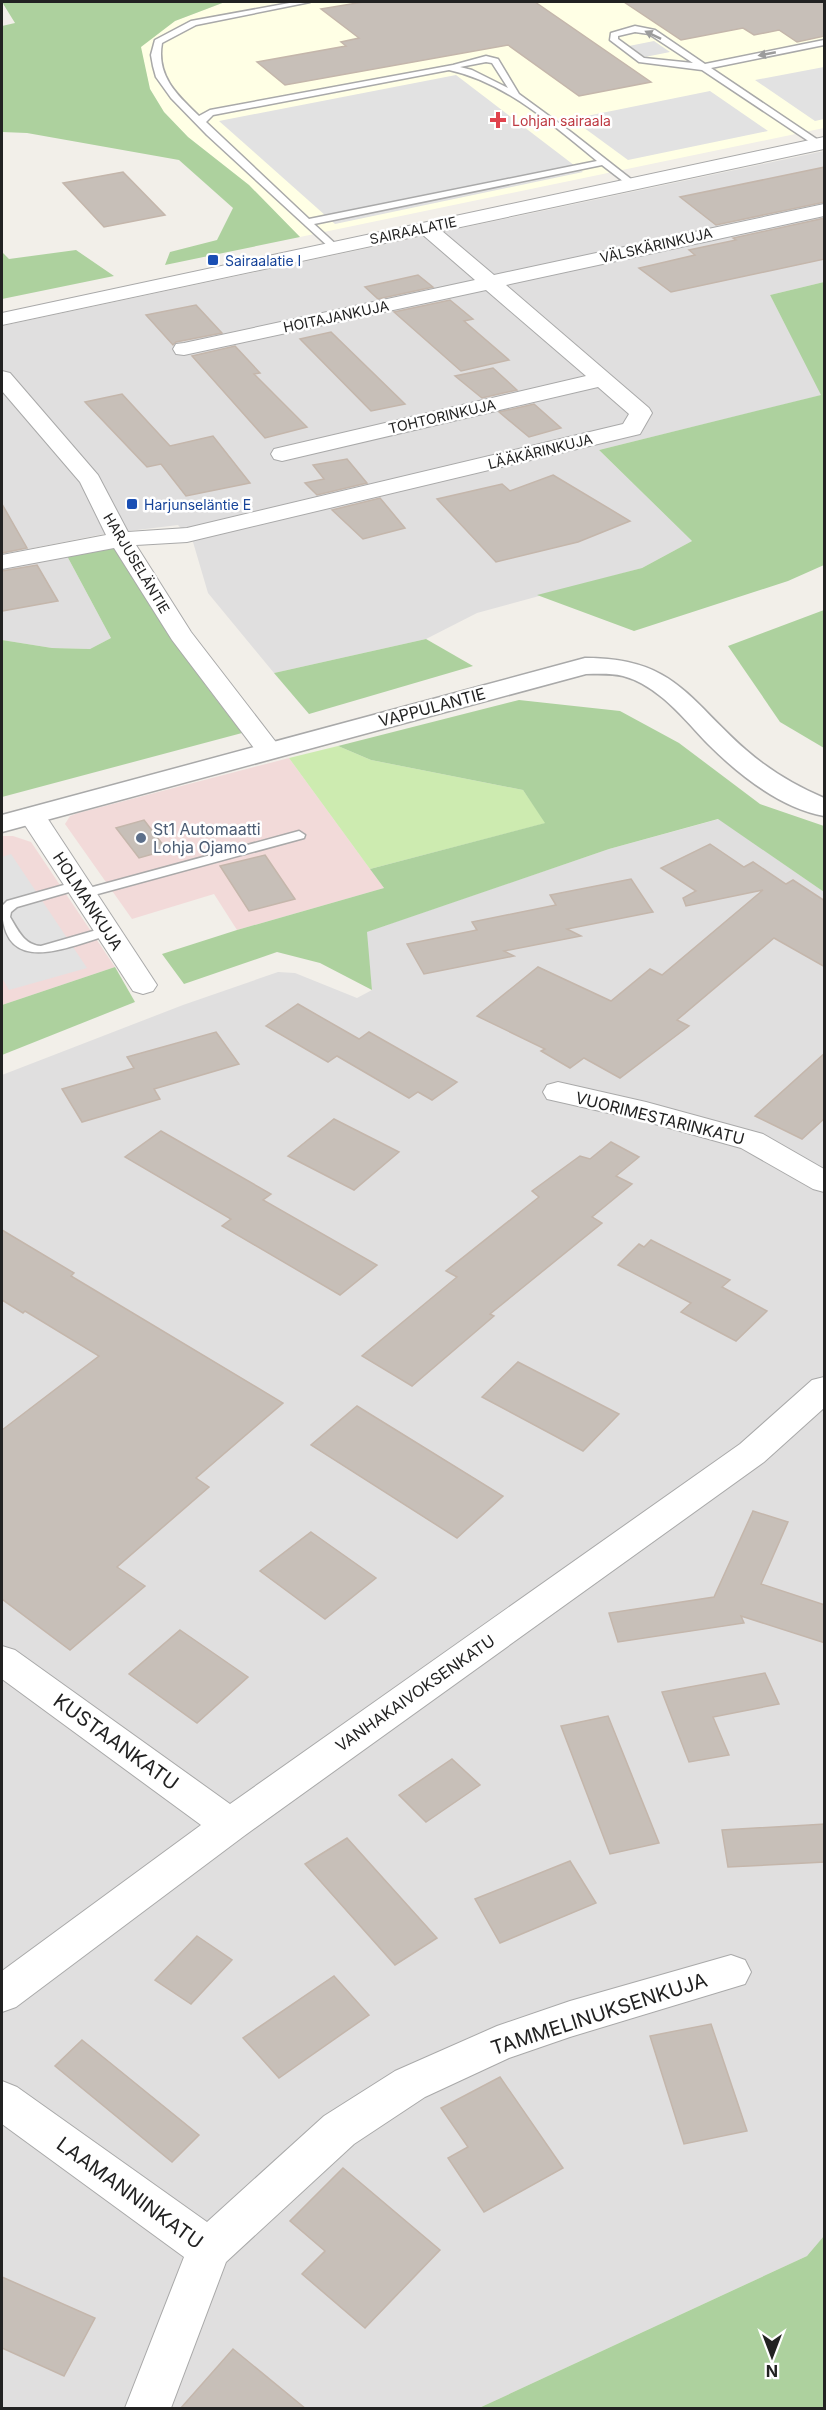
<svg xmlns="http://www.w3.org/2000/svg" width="826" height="2410" font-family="Inter,sans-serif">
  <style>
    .residential { fill: #e0dfdf }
    .commercial { fill: #f2dad9 }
    .education { fill: #ffffe5 }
    .grass { fill: #cdebb0 }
    .forest { fill: #add19e }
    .parking { fill: #e2e2e2 }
    .building { fill: #c7bfb8; stroke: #c4b6ab; stroke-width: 1.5 }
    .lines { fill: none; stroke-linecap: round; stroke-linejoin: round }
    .service-casing { stroke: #a9a9a9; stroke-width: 3 }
    .minor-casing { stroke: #a9a9a9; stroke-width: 2 }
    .tertiary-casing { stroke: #a9a9a9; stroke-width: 3 }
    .service { fill: #fff; fill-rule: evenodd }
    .minor { fill: #fff; fill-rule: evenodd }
    .tertiary { fill: #fff; fill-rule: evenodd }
    .oneway { fill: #9c9c9c }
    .health-dot { fill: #e0444e; stroke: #fff; stroke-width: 2 }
    .transit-dot { fill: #1a4fb4; stroke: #fff; stroke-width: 2 }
    .service-dot { fill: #5c6f8a; stroke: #fff; stroke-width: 2 }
    .labels { text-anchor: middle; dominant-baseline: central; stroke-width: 5; stroke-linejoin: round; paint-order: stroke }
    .far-health-label { font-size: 14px; fill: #be3a42; stroke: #fff; text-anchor: start }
    .far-street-label { font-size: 14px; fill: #222; stroke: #fff }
    .far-transit-label { font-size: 14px; fill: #164399; stroke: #fff; text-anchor: start }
    .street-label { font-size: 16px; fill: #222; stroke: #fff }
    .service-label { font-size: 16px; fill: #4e5e75; stroke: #fff; text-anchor: start }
    .near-street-label { font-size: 20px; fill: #222; stroke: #fff }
  </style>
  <rect width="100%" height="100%" fill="#f2efe9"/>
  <g class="residential">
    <polygon points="824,151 824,282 770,295 822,395 599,450 692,541 642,568 477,613 426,639 274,673 208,593 193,542 178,525 104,534 2,554 2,326"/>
    <polygon points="66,554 111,638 90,649 52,648 2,640 2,567"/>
    <polygon points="719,819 824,892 824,2243 807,2256 479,2408 2,2408 2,1075 183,1005 278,972 295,973 357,998 372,990 366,932 609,849"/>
  </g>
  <g class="commercial">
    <polygon points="289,758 384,888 237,930 214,894 132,919 65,824 70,816 78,813"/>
    <polygon points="2,836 13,836 31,842 115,967 2,1005"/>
  </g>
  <polygon class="education" points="225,2 824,2 824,128 300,237 249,185 188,137 164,112 150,89 140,47 175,21"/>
  <polygon class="grass" points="338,746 371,760 523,790 546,823 370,869 289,758"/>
  <g class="forest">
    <polygon points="2,2 225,2 175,21 141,47 150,89 164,112 188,137 249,185 300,237 165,265 170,252 217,240 233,208 179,160 27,133 2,132 2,26 15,23"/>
    <polygon points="76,250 114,276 2,299 2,252 9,259"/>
    <polygon points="824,282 824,565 788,581 634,631 537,595 642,568 692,541 599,450 821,395 770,295"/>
    <polygon points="116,547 206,686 242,733 2,797 2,640 52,648 90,649 111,638 66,554"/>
    <polygon points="824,610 824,748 780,722 728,646"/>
    <polygon points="426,639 473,666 309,714 274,673"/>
    <polygon points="519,700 620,711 679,743 760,804 824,826 824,892 718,819 609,849 367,932 372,990 320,963 277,952 184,984 162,954 237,930 384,888 370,869 545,823 523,790 371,760 338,746"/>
    <polygon points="115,967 135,1002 2,1055 2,1005"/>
    <polygon points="824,2236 824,2408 479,2408 807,2256"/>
  </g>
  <g class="parking">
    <polygon points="654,41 670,52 645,57 629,46"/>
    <polygon points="824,67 824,119 815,121 755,80"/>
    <polygon points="456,75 583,172 335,224 219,121"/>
    <polygon points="710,91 768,131 628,160 572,119"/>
    <polygon points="11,854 87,968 9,990 2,978 2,857"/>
  </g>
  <g class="building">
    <polygon points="363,2 535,2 651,82 579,96 508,45 285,85 257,62 346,46 341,42 359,38 321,9"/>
    <polygon points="624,2 825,2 825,36 797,42 779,30 754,35 743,28 681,40"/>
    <polygon points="825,167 825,202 716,225 680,197"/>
    <polygon points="123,172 165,215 104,227 63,183"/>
    <polygon points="825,218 825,259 671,292 639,268 695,255 689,250 736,240 733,238"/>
    <polygon points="418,275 433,287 378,299 365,287"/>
    <polygon points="450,300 473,319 464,321 509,360 461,371 394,312"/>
    <polygon points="196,305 222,333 176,342 173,345 146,315"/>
    <polygon points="331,332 405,404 371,411 300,339"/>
    <polygon points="235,346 260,373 254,374 307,427 265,438 192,356"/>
    <polygon points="493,368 517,390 482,398 455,376"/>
    <polygon points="122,394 170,446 213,436 250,483 186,496 161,464 147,467 85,402"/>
    <polygon points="534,404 561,428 529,437 499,412"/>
    <polygon points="347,459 367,483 317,495 305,483 324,479 313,465"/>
    <polygon points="553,475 630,521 578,542 496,562 437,499 502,484 510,491"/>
    <polygon points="380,498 405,528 363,539 332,510"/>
    <polygon points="2,504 27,548 2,553"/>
    <polygon points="37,565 58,601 2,611 2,571"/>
    <polygon points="144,820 167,850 139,858 116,828"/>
    <polygon points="710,844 744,867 753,862 786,884 793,880 825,901 825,967 774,938 677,1020 689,1026 620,1078 584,1058 570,1068 541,1051 545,1049 477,1016 538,967 611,1001 650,969 662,975 763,890 686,906 683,898 696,891 661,868"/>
    <polygon points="265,855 295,899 249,911 220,866"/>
    <polygon points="631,879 653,912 567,929 581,936 504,951 514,956 424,974 407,944 477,930 472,922 556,905 550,895"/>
    <polygon points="298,1004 359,1039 369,1032 457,1082 432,1100 418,1092 409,1098 337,1056 328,1062 266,1026"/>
    <polygon points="216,1032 239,1064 154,1089 160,1099 82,1122 62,1089 134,1068 127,1057"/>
    <polygon points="825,1053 825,1118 802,1139 755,1116"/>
    <polygon points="334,1119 399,1152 354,1190 288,1156"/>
    <polygon points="161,1131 271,1194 263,1200 377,1265 340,1295 222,1226 231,1219 125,1157"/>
    <polygon points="611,1142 639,1157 616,1176 632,1184 592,1217 602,1223 490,1314 494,1316 412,1386 362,1356 457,1277 446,1271 539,1197 532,1191 580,1156 590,1159"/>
    <polygon points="2,1230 74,1273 71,1276 283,1403 196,1478 209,1487 117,1567 145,1586 70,1650 2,1599 2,1430 99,1356 25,1311 23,1313 2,1300"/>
    <polygon points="651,1240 730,1280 722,1287 767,1311 736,1341 681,1312 691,1303 618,1265 639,1244 644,1247"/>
    <polygon points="518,1362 619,1414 583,1451 482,1397"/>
    <polygon points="357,1406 503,1496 457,1538 311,1445"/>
    <polygon points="753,1511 788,1522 761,1584 825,1605 825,1643 741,1616 744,1623 618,1642 609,1613 714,1597"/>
    <polygon points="311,1532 376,1578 325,1619 260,1571"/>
    <polygon points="180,1630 248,1677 197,1723 129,1674"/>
    <polygon points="765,1673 779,1704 713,1717 729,1755 689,1762 662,1692"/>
    <polygon points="608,1716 659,1843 610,1854 561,1726"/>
    <polygon points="452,1759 480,1785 426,1822 399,1795"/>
    <polygon points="825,1824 825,1862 728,1867 722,1830"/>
    <polygon points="347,1838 437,1938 395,1965 305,1864"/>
    <polygon points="570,1861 596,1903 500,1943 475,1899"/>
    <polygon points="197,1936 232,1960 191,2004 155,1980"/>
    <polygon points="334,1976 369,2015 279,2078 243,2038"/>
    <polygon points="711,2024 747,2131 684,2144 650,2036"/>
    <polygon points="82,2040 199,2135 172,2162 55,2066"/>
    <polygon points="500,2077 563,2168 484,2212 448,2158 468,2147 441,2108"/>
    <polygon points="343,2168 440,2250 365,2328 302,2274 325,2251 290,2221"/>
    <polygon points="2,2277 95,2318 64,2376 2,2348"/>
    <polygon points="233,2349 306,2409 180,2409"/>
  </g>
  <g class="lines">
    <g class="service-casing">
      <g id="service">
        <path d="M295 2H310L196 25 162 43C156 76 177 95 199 116L210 110 453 65 486 56 498 59 519 94 571 132 636 183 628 185 602 165 314 224 339 247 331 249 207 135 171 98 156 77 153 66 151 55 155 40 191 21ZM486 62 492 63 508 88 472 70 460 67ZM449 70C505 82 553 125 597 161L309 219 206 122 213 115Z"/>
        <path d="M635 26 655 30 705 64 824 40V45L711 68 824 144 816 146 702 70 639 62 610 40 611 33ZM635 32 649 34 693 63 644 58 618 39V36Z"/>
        <polygon points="299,831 305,835 304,838 83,898 76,894 78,891"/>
        <path d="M78 881 83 882 85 885 83 888 17 907 11 912 10 917C18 930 24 945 41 946L107 927 114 931 112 934C69 946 2 980 2 906L7 901Z"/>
      </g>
    </g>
    <g class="minor-casing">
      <g id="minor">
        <polygon points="824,137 824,149 442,231 494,275 824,204 824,216 506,285 649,408 652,413 640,434 187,542 136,545 191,632 282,750 278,756 269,758 260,756 172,640 114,548 2,569 2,555 106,535 80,482 2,391 2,371 10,373 98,475 128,532 187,528 623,424 629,414 598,387 282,461 274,459 271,454 274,449 586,376 486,290 184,355 176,354 173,349 176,344 184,343 475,280 423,235 2,325 2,313"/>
        <polygon points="32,808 42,810 157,985 153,991 143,994 133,991 129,985 19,816 22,810"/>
        <polygon points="558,1082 646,1102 763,1134 824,1169 824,1192 813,1189 741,1148 644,1121 547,1099 543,1092 547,1085"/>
        <polygon points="824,1377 824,1408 764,1462 244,1836 16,2007 2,2012 2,1971 201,1825 2,1679 2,1646 15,1650 230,1804 740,1444 812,1380"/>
        <polygon points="731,1955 745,1960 751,1972 745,1984 570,2037 509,2058 425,2097 354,2144 226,2262 171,2408 125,2408 184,2257 2,2124 2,2081 17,2087 207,2222 324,2116 395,2071 497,2026 570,2001"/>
      </g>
    </g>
    <g class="tertiary-casing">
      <path id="tertiary" d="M585 658C674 658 687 698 746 750 769 770 796 786 824 798V816C781 808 739 775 708 744 684 719 658 685 623 676 611 673 598 674 586 674L2 832V815Z"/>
    </g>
    <use href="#service" class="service"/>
    <use href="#minor" class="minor"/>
    <use href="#tertiary" class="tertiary"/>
  </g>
  <defs><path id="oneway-solid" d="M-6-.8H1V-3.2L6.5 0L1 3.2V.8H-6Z" transform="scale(1.5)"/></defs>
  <g class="oneway">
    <use href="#oneway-solid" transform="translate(653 35) rotate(-154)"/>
    <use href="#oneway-solid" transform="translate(767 54) rotate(169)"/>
  </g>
  <path class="health-dot" d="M495 111h6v6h6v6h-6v6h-6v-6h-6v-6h6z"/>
  <g class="transit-dot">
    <rect x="207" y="254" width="12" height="12" rx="3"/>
    <rect x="126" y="498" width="12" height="12" rx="3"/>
  </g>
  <circle class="service-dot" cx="141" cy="838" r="6"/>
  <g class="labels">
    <g class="far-health-label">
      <text x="512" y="120">Lohjan sairaala</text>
    </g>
    <g class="far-street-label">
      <text transform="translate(413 230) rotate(-12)">SAIRAALATIE</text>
      <text transform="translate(656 245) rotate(-13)">VÄLSKÄRINKUJA</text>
      <text transform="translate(336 316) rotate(-12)">HOITAJANKUJA</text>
      <text transform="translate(442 416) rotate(-13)">TOHTORINKUJA</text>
      <text transform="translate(540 451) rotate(-14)">LÄÄKÄRINKUJA</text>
      <text transform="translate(137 563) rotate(59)">HARJUSELÄNTIE</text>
    </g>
    <g class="far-transit-label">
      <text x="225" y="260">Sairaalatie I</text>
      <text x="144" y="504">Harjunseläntie E</text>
    </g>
    <g class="street-label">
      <text transform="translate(432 707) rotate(-15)">VAPPULANTIE</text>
      <text transform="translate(88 901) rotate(57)">HOLMANKUJA</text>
      <text transform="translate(660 1118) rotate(14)">VUORIMESTARINKATU</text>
      <text transform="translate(415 1693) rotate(-35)">VANHAKAIVOKSENKATU</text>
    </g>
    <g class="service-label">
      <text x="153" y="829">St1 Automaatti<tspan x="153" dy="18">Lohja Ojamo</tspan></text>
    </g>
    <g class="near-street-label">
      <text transform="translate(116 1742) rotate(36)">KUSTAANKATU</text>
      <text transform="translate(599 2014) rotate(-18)">TAMMELINUKSENKUJA</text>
      <text transform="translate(130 2193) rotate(36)">LAAMANNINKATU</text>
    </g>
  </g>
  <rect width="826" height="2410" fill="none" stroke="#222222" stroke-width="6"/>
  <g transform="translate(772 2356) rotate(180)" stroke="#ffffff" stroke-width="4.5" paint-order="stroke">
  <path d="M0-4.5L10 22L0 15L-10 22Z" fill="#222222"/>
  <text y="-9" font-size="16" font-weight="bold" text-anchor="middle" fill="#222222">N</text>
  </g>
</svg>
